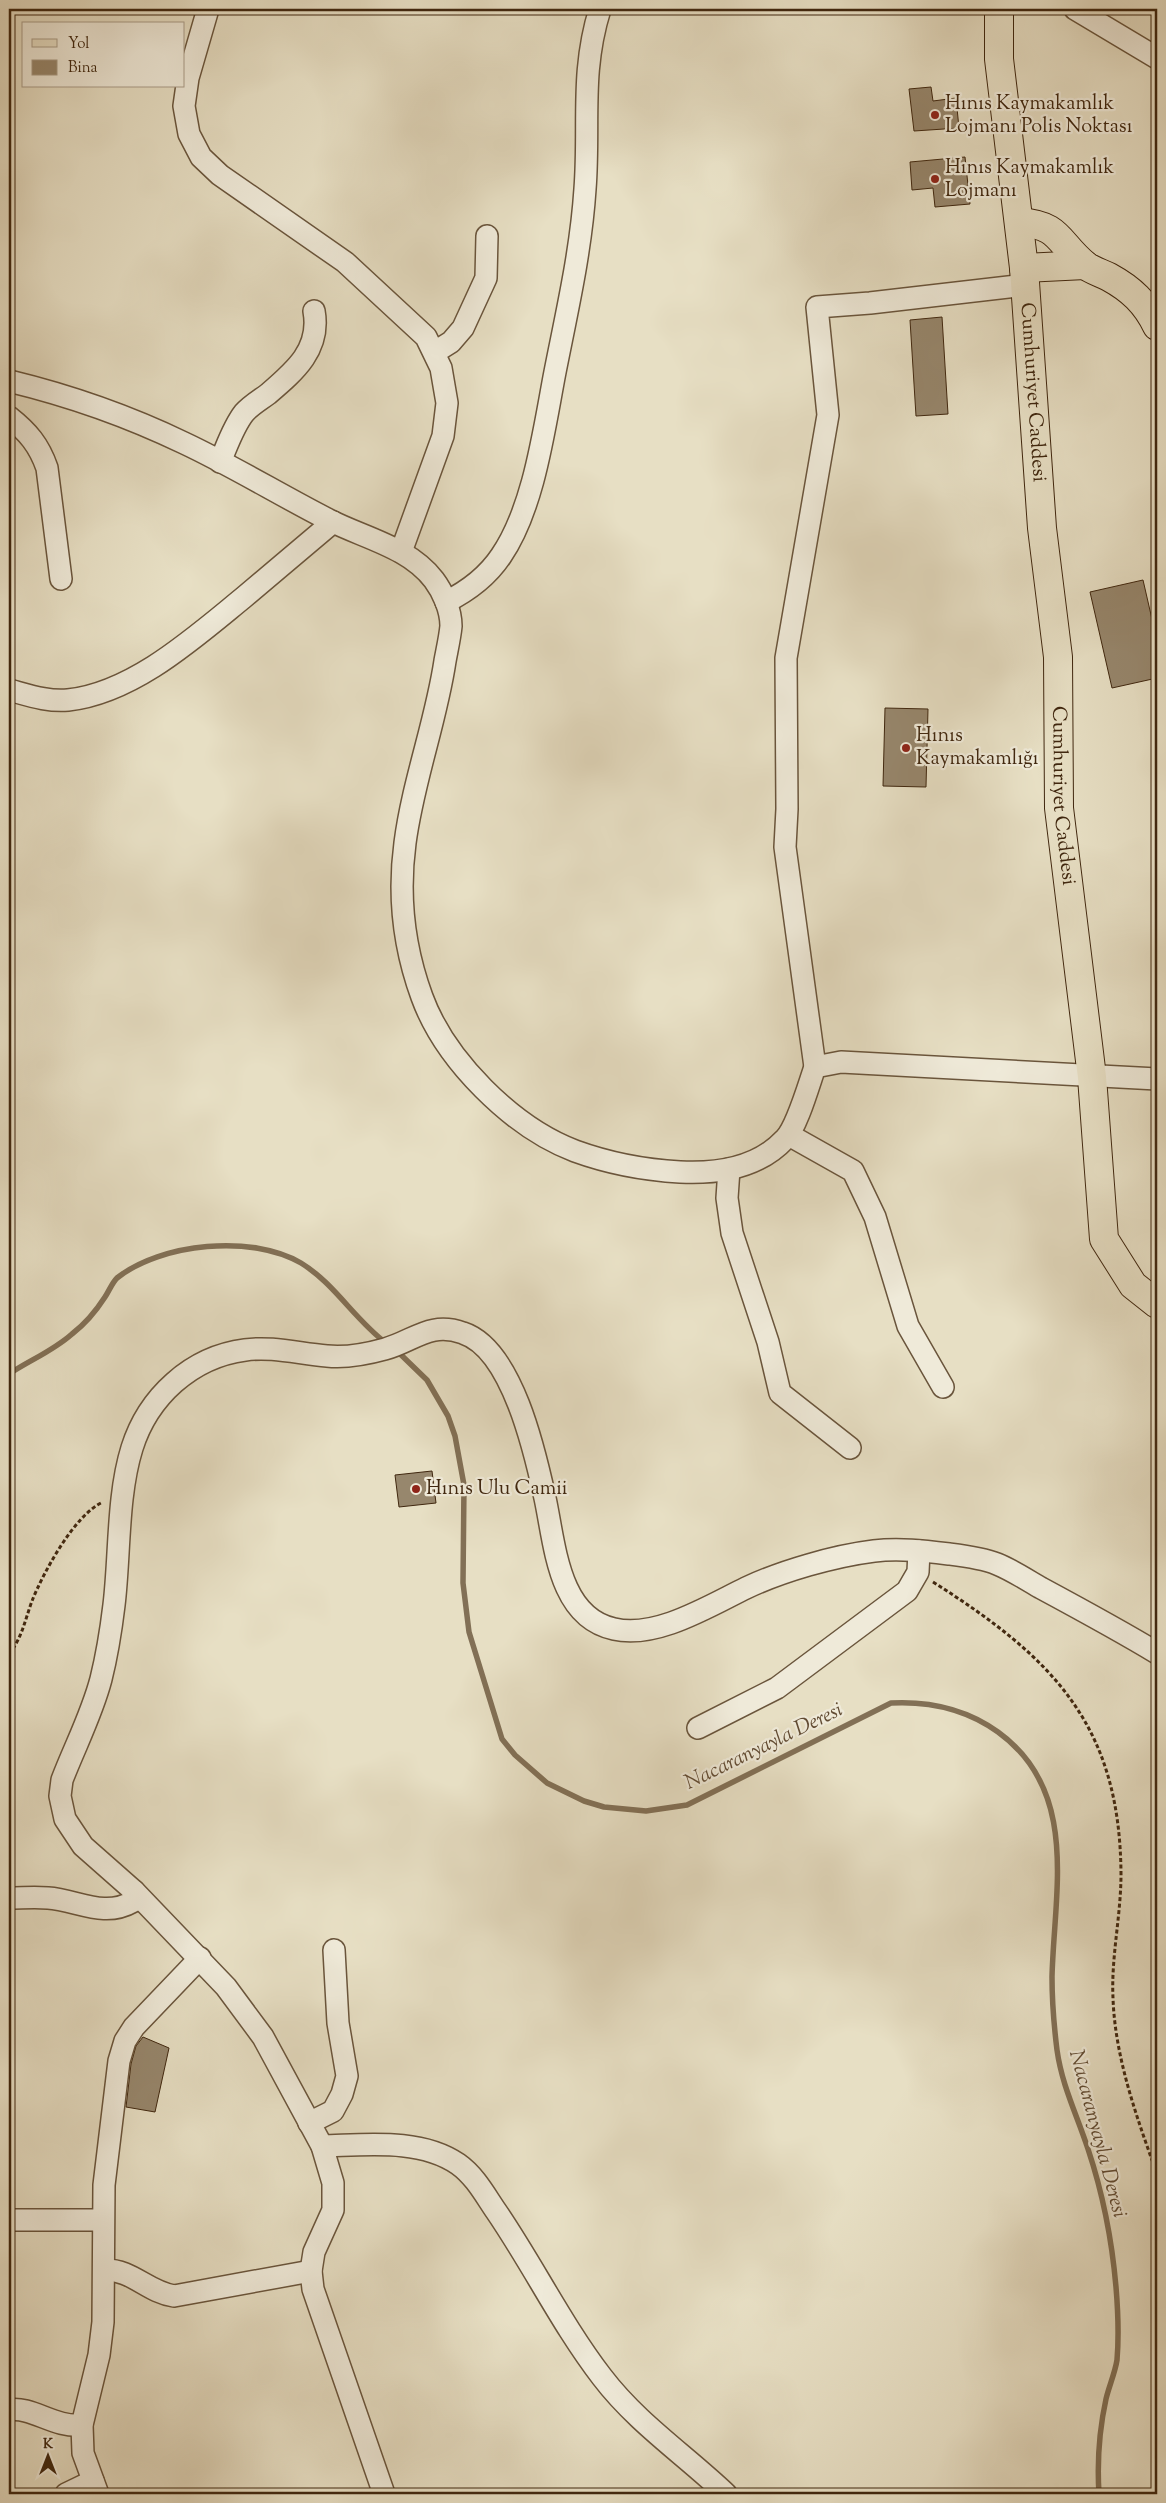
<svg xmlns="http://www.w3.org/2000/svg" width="1166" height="2503" font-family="'Sorts Mill Goudy',serif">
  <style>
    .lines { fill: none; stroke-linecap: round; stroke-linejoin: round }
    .stream { stroke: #827056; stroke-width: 5.5 }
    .building { fill: #97876d; stroke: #40270f }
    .minor-casing { stroke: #6a553c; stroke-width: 24 }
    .major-casing { stroke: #40270f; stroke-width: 30 }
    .path { stroke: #40270f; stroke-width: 3; stroke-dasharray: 4 2.5; stroke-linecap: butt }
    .minor { stroke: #efead9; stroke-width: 21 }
    .major { stroke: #e7dfc4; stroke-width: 28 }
    .poi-dot { fill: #8f2418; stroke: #efead9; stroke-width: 2 }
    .labels { text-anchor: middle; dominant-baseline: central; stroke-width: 4.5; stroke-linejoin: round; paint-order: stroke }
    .poi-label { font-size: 20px; fill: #40270f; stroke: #efead9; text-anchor: start }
    .street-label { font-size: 20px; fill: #40270f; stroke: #efead9 }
    .water-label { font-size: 21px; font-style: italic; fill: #614b33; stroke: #efead9 }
  </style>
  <rect width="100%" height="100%" fill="#e7dfc4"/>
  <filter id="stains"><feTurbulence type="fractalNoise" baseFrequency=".004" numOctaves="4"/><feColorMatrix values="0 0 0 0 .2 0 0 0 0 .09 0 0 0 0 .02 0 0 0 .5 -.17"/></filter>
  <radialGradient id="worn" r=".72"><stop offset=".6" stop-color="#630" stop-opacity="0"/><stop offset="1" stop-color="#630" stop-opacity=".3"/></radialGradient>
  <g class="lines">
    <g class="stream">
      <path d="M396 1350 427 1380 448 1416 455 1436 464 1485 463 1583 469 1632 502 1739 515 1755 547 1783 584 1801 604 1807 646 1811 687 1805 891 1703C930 1701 966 1709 998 1732 1080 1791 1054 1892 1052 1977 1052 2001 1054 2026 1057 2050 1062 2086 1077 2115 1088 2149 1103 2194 1112 2241 1116 2287 1118 2311 1119 2336 1117 2360 1115 2373 1109 2386 1106 2399 1099 2431 1097 2462 1099 2494"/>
      <path d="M9 1374C30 1360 53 1351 72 1334 85 1324 96 1311 105 1297 109 1291 112 1283 117 1278 161 1243 252 1234 301 1263 334 1283 355 1320 386 1343"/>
    </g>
  </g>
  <g class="building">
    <polygon points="931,87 933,101 956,98 959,128 914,131 909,89"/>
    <polygon points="965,157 970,204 935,207 933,188 912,190 910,162"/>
    <polygon points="942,317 948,414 916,416 910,320"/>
    <polygon points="1143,580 1157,641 1157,678 1112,688 1090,592"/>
    <polygon points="885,708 928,709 926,787 883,786"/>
    <polygon points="432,1471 436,1503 399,1507 395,1475"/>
    <polygon points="143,2037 169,2048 155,2112 126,2107 131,2064 136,2046"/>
  </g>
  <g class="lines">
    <g class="minor-casing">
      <g id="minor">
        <polyline points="208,9 188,78 184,106 189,134 201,157 220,175 345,262 426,337 441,368 447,403 443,436 401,552"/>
        <polyline points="1075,9 1157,58"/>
        <polyline points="435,352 451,342 463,328 486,278 487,236"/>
        <path d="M9 381C67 395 130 417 184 443 233 466 280 495 329 520 364 538 409 547 434 580 443 592 451 610 451 626 450 637 447 650 445 661 436 722 413 781 405 843 398 895 404 948 422 997 445 1060 512 1127 575 1151 608 1163 644 1170 680 1172 718 1174 758 1168 785 1139 797 1127 809 1084 815 1067L841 1062 1157 1079"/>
        <path d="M9 417C28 432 39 445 47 468L61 579"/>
        <path d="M220 462C227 446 233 427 244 413 251 405 260 400 268 394 295 371 321 349 314 311"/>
        <path d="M446 602C468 591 487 577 501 556 534 508 544 429 555 372 567 311 581 251 585 189 590 124 580 73 600 9"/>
        <path d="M9 690C28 695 48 702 68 700 133 693 194 638 243 598 273 573 303 547 333 522"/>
        <polyline points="815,1067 785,847 787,809 786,658 828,415 817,307 870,303 1025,285"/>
        <polyline points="789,1135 853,1171 875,1217 908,1326 943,1387"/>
        <polyline points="729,1169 727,1198 732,1233 768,1342 780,1393 850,1448"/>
        <polyline points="698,1728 777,1688 907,1591 918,1572 919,1551"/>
        <path d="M9 1898C22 1898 35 1897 48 1898 77 1900 104 1918 132 1902L134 1891"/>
        <polyline points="309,2123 333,2111 342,2094 347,2076 338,2023 334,1950"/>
        <path d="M322 2146C366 2145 420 2138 458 2164 475 2176 485 2195 496 2211 533 2265 562 2325 602 2377 637 2423 685 2455 726 2494"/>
        <polyline points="9,2220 102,2220"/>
        <path d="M104 2270C132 2269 147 2292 174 2296L311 2271"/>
        <path d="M9 2410C32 2406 54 2428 82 2425"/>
        <polyline points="66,2494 93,2481"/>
        <polyline points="98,2494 83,2453 82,2425 99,2355 103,2322 104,2185 119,2061 125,2041 134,2027 200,1958"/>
        <path d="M384 2494 313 2289 311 2271 314 2252 333 2210V2183L322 2146 263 2037 226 1987 134 1891 83 1846 65 1819 60 1796 62 1780C75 1746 92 1714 101 1679 107 1655 111 1630 114 1605 120 1556 117 1496 132 1448 148 1397 191 1357 245 1350 272 1346 300 1354 327 1356 346 1358 367 1354 385 1349 414 1341 430 1321 463 1333 512 1349 535 1452 545 1498 555 1544 558 1617 614 1629 656 1639 709 1606 746 1588 782 1571 834 1556 874 1551 899 1548 924 1551 949 1554 965 1556 982 1558 997 1564 1012 1570 1027 1580 1041 1588 1080 1609 1119 1630 1157 1653"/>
      </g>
    </g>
    <g class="major-casing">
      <g id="major">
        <path id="s1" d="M999 9V59L1024 268 1042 528 1058 657 1059 808 1092 1077 1104 1239 1133 1285 1157 1304"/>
        <path d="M1019 222C1061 225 1057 242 1085 265 1091 270 1101 273 1109 277 1131 289 1146 303 1157 326"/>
        <polyline points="1024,268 1085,265"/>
      </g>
    </g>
    <g class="path">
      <path d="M933 1582C1053 1658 1120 1725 1121 1874 1121 1916 1111 1957 1113 1998 1115 2058 1137 2118 1157 2174"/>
      <path d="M9 1654C22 1638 25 1620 32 1601 43 1573 75 1514 103 1502"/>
    </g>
    <use href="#minor" class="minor"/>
    <use href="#major" class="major"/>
  </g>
  <g class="poi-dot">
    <circle cx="935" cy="115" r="5"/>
    <circle cx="935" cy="179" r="5"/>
    <circle cx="906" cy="748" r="5"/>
    <circle cx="416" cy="1489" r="5"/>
  </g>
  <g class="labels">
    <g class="poi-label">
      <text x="945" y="104">Hınıs Kaymakamlık<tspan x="945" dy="23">Lojmanı Polis Noktası</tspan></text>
      <text x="945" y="168">Hınıs Kaymakamlık<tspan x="945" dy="23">Lojmanı</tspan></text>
      <text x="916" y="736">Hınıs<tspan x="916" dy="23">Kaymakamlığı</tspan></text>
      <text x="426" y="1489">Hınıs Ulu Camii</text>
    </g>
    <g class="street-label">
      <text stroke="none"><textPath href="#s1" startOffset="385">Cumhuriyet Caddesi</textPath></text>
      <text stroke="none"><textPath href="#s1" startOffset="790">Cumhuriyet Caddesi</textPath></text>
    </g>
    <g class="water-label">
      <text transform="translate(764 1747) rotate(-26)">Nacaranyayla Deresi</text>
      <text transform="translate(1097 2134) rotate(75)">Nacaranyayla Deresi</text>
    </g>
  </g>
  <rect width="1166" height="2503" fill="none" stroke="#e7dfc4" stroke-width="30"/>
  <rect x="10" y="10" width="1146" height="2483" fill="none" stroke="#40270f" stroke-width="2.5"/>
  <rect x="15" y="15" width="1136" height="2473" fill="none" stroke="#40270f"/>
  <rect x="22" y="22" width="162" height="65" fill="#efead9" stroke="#a99c88"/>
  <rect x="32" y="39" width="25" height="8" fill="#e7dfc4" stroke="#a99c88"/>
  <text x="68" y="48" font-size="15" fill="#40270f">Yol</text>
  <rect x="32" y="60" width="25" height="15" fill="#97876d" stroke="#a99c88"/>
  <text x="68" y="72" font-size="15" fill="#40270f">Bina</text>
  <g transform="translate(48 2456)" stroke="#efead9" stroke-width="4" paint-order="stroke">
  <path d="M0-4L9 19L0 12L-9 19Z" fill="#40270f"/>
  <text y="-8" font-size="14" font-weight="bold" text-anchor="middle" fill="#40270f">K</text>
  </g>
  <rect width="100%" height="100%" filter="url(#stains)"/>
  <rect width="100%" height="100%" fill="url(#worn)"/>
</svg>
